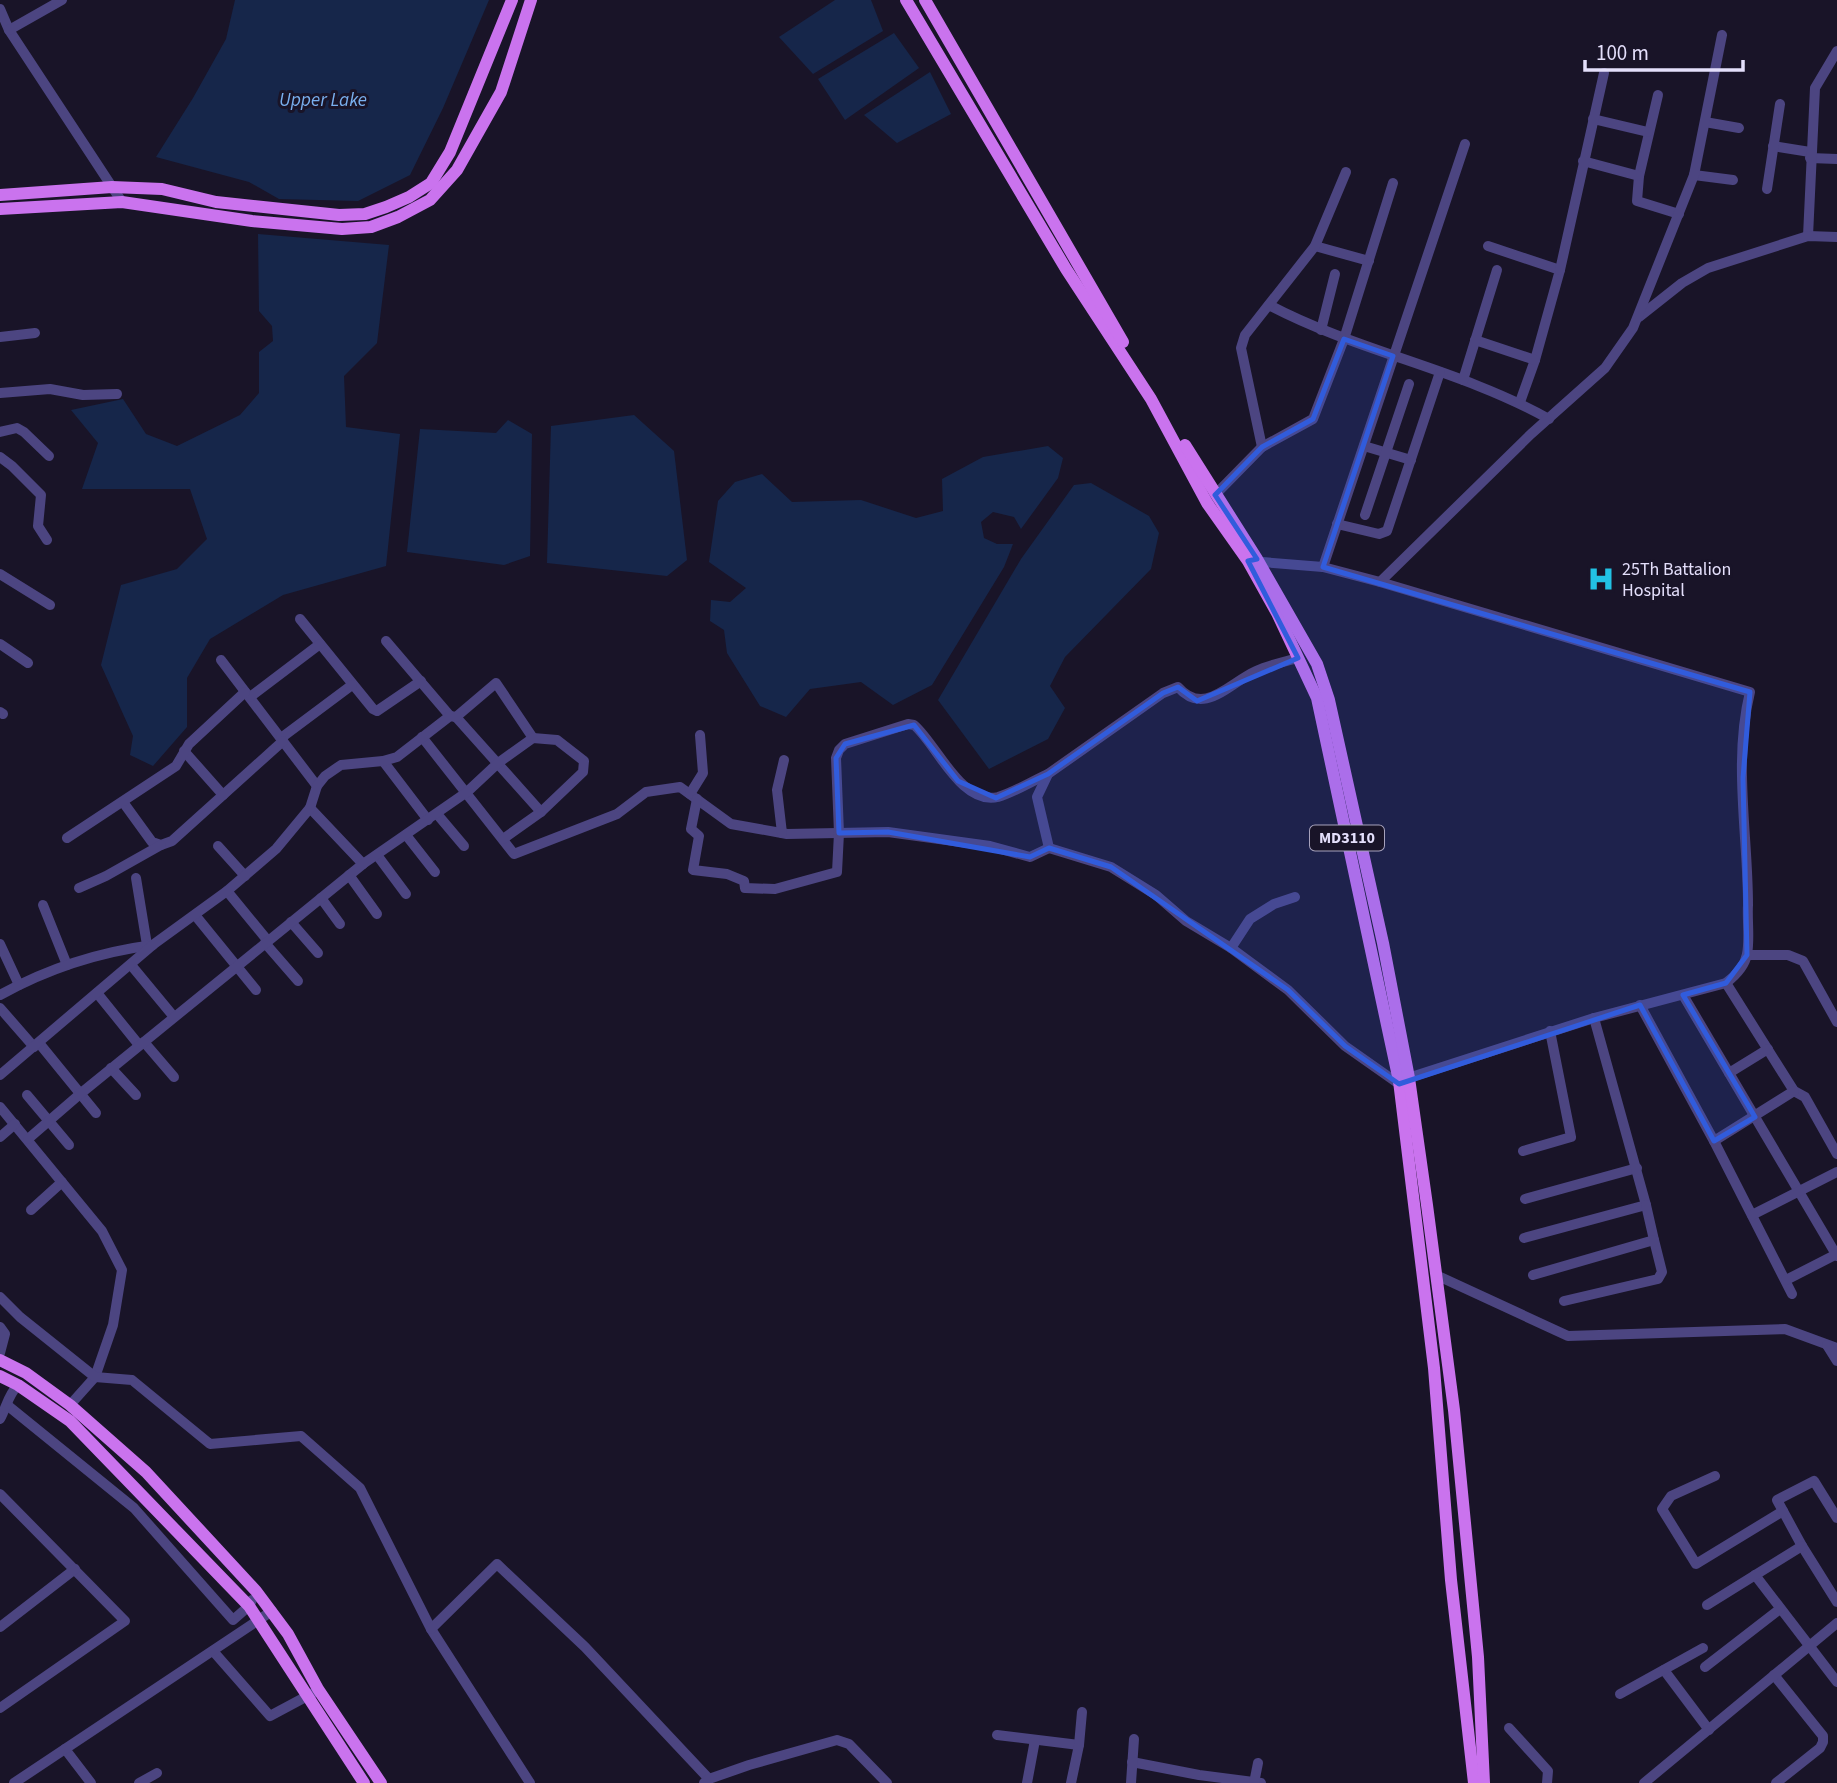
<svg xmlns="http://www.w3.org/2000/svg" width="1837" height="1783" font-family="'Source Sans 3',sans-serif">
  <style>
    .water { fill: #16264a }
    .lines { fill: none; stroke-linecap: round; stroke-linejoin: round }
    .minor { stroke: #4c4581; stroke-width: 10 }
    .major { stroke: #ca73ee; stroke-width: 12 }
    .marked { fill: #315cdc; fill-opacity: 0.2; stroke: #315cdc; stroke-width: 5; stroke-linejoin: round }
    .labels { text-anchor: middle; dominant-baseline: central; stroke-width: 6; stroke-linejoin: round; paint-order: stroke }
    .shield { fill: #191428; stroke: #a7a2bc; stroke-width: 2 }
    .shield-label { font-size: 16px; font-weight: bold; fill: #e4dffb }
    .poi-label { font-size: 18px; fill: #e4dffb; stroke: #191428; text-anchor: start }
    .water-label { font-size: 19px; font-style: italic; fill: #79afee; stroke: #191428 }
  </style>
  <rect width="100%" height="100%" fill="#191428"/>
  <g class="water">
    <polygon points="235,0 489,0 443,108 410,175 358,201 279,199 249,182 156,157 193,98 226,39"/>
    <polygon points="835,0 871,0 883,31 813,74 779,37"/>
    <polygon points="894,33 919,68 845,120 818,79"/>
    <polygon points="930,72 951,114 897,143 864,115"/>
    <polygon points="258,234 389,245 377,343 344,376 346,427 400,434 386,566 283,595 210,639 187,678 187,727 153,766 130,755 133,736 101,665 121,585 177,569 207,539 190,489 82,489 98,443 71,410 123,399 146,434 177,446 240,415 259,393 259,352 273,341 272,326 259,311"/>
    <polygon points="634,415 674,451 687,560 667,576 547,563 551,426"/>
    <polygon points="508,420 532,434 530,556 504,565 407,552 420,429 496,433"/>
    <polygon points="1048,446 1063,458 1058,478 1021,529 1014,517 993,512 981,522 984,538 997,544 1013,544 1004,567 932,685 893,705 861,682 810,689 786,717 760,706 727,653 724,630 710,621 711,600 730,602 746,588 709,562 718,501 735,482 762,474 792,502 861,500 916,518 943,511 942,479 983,457"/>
    <polygon points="1091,483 1149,516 1159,533 1151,569 1065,657 1050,686 1065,708 1048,739 989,769 938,700 1021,559 1074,485"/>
  </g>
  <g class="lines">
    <g class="minor">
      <polyline points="0,9 9,30 122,202"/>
      <polyline points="9,30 62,0"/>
      <polyline points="1658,95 1639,176 1637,201 1679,214"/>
      <polyline points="1593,119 1648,132"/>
      <polyline points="1705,122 1739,128"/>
      <polyline points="1773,146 1810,152"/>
      <polyline points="1810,158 1837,159"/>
      <polyline points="1583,161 1639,176"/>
      <polyline points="1694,175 1733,180"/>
      <polyline points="1767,189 1780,104"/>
      <polyline points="1808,236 1815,88 1837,51"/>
      <polyline points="1315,246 1369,261"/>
      <polyline points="1488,246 1560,270 1535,360 1520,402"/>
      <polyline points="1560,270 1604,73"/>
      <path d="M1269 305C1358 352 1460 369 1549 419"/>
      <polyline points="1639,317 1682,283 1708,268 1808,236 1837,237"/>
      <polyline points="1321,330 1335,274"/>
      <polyline points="0,337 35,333"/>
      <polyline points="1475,340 1535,360"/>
      <polyline points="1463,380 1497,270"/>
      <polyline points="0,393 50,389 83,395 117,394"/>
      <polyline points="0,432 17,428 24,432 49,456"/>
      <polyline points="1364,446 1411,460"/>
      <polyline points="1262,447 1241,348 1245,335 1315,246 1346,172"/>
      <polyline points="0,457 12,466 41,495 38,526 47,540"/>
      <polyline points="1212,498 1262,447 1313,419 1344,339 1393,183"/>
      <polyline points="1365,515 1409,384"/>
      <polyline points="1337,524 1379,534 1387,531 1440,372"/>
      <path d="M1250 561 1323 567 1380 582 1750 692C1733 761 1748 835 1748 905 1747 921 1750 939 1747 954 1745 966 1735 976 1726 983L1594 1018 1402 1080"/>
      <polyline points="1323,567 1465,144"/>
      <polyline points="0,574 50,605"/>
      <polyline points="1380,582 1531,434 1605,368 1633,328 1694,175 1722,35"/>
      <polyline points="300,619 373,709 377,711 421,681"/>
      <polyline points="386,641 450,716"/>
      <polyline points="0,644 28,663"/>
      <polyline points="221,660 317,786"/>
      <polyline points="250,697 320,644"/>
      <polyline points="0,712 3,714"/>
      <polyline points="456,717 541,812"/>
      <polyline points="422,737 514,854 617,814 646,792 680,787 731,824 787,834 888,832 990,846 1030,857 1049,848 1111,867 1156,895 1186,921 1231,948 1288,990 1345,1046 1399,1084"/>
      <polyline points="281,738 352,685"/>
      <polyline points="184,751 223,795"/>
      <polyline points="383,761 428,820"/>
      <polyline points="690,794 703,773 700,735"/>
      <path d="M697 799 691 829 699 836 693 870 727 874 744 881 745 888 775 889 837 872 839 833 836 758 839 750 845 744 908 724 914 725C936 743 961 806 998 797 1015 792 1032 781 1048 774"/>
      <polyline points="123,802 152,842 161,845 172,841 283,741"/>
      <polyline points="310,808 363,864"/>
      <polyline points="437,814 464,846"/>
      <polyline points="782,833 777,790 784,760"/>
      <polyline points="406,835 435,872"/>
      <polyline points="67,838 176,766 189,744 245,692"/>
      <polyline points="218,846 245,876"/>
      <path d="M1049 848 1037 797 1048 774 1163 693 1178 687C1204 717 1229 683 1256 671 1269 665 1284 662 1298 658"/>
      <polyline points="377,855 406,894"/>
      <polyline points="349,875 377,914"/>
      <polyline points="136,878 147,945"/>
      <polyline points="79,888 106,876 161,845"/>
      <polyline points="227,891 268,941"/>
      <polyline points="321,898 340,924"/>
      <polyline points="43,905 67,965"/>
      <polyline points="195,915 256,990"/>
      <polyline points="291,922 318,953"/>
      <polyline points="265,943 298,981"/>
      <polyline points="0,944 19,985"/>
      <polyline points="1231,948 1250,919 1274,904 1295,897"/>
      <polyline points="1747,955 1788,955 1803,961 1837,1022"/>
      <polyline points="131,965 174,1017"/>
      <polyline points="1726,983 1794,1091 1805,1097 1837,1154"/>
      <polyline points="97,993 139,1045"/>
      <path d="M0 995C47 969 99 952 153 945"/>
      <polyline points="1683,995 1837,1256"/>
      <polyline points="1640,1005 1714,1141 1792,1294"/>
      <polyline points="0,1008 34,1047"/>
      <polyline points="144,1042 174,1077"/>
      <polyline points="39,1043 96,1113"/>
      <polyline points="111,1068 136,1095"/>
      <polyline points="1729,1073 1768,1049"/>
      <polyline points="0,1075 154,944 227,891 276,849 310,808 317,786 325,776 341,765 383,761 397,757 450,716 456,717 496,683 533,738"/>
      <polyline points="27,1095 69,1145"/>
      <polyline points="0,1107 102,1231 122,1270 113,1325 95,1377 70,1405"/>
      <polyline points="0,1137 15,1124"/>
      <polyline points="28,1139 80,1094 363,864 467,792 498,763 533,738 557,740 584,761 583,772 541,812 503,839"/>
      <polyline points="1714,1141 1794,1091"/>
      <polyline points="1523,1151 1571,1137 1550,1031"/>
      <polyline points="1525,1199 1637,1168"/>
      <polyline points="31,1210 62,1182"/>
      <polyline points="1752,1215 1837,1172"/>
      <polyline points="1524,1238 1646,1205 1594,1018"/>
      <polyline points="1436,1275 1568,1336 1785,1329 1837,1348"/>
      <polyline points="1533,1275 1654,1240 1646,1205"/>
      <polyline points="1786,1280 1837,1254"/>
      <polyline points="0,1297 20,1317 95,1377 132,1380 210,1444 301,1436 360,1488 431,1629 530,1783"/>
      <polyline points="1564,1301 1658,1279 1662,1272 1654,1240"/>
      <polyline points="0,1327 5,1334 0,1353"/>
      <polyline points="1827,1345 1837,1361"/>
      <polyline points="7,1405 134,1508 233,1620 249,1606 252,1600"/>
      <path d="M0 1419C7 1406 8 1395 18 1385"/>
      <polyline points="1715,1476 1671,1496 1662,1509 1696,1564 1783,1511"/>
      <polyline points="0,1494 125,1621 0,1708"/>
      <polyline points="1837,1518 1814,1481 1777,1500 1802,1546 1837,1602"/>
      <polyline points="1755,1575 1837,1682"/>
      <polyline points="1707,1605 1802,1546"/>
      <polyline points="0,1627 75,1569"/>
      <polyline points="431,1629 497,1564 585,1647 709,1779"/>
      <polyline points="213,1651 270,1716 313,1693"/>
      <polyline points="1705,1667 1780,1609"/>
      <polyline points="1664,1670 1709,1730"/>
      <polyline points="1774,1675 1823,1736 1823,1742 1820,1748 1776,1783"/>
      <polyline points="1620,1694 1703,1648"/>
      <polyline points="1509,1728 1548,1771 1547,1783"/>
      <polyline points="997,1735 1079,1745"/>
      <polyline points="65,1749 91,1783"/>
      <polyline points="1132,1762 1199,1775 1261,1783"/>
      <polyline points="14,1783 272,1611"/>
      <polyline points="139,1783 157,1773"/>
      <polyline points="704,1783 709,1779 749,1765 837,1740 849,1744 887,1783"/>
      <polyline points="1027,1783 1035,1740"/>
      <polyline points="1071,1783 1079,1745 1082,1712"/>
      <polyline points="1131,1783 1134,1739"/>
      <polyline points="1254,1783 1258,1763"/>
      <polyline points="1644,1783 1837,1623"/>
    </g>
    <g class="major">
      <polyline points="906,0 1066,269 1151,399 1207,503 1248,561 1277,613 1317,698 1399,1081 1434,1368 1451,1580 1474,1783"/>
      <polyline points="925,0 1123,342"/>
      <polyline points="0,195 112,187 162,189 216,202 339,215 365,214 386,207 409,197 431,183 450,152 512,0"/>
      <polyline points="0,209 122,202 252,221 342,229 371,227 398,217 430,200 457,170 501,92 531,0"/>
      <polyline points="1185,445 1257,559 1317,664 1329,700 1383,943 1409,1078 1427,1205 1454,1410 1478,1657 1484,1783"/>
      <polyline points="0,1360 26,1373 70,1405 146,1472 256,1591 288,1634 318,1689 381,1783"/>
      <polyline points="0,1376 18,1385 70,1421 249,1606 364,1783"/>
    </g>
  </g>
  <path class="marked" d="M1344 339 1393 356 1323 567 1750 692 1743 778 1747 955 1726 983 1683 995 1755 1117 1714 1141 1640 1005 1399 1084 1345 1046 1288 990 1111 867 1049 848 1030 857 888 832 839 833 836 758 845 744 914 725 958 781 996 798 1048 774 1163 693 1178 687 1197 701 1298 658 1248 561 1257 559 1215 495 1262 447 1313 419Z"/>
  <defs>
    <g id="hospital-bare" transform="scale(2.1)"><path d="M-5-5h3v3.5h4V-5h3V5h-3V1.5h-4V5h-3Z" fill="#22c1e4" stroke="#191428" stroke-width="2.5" paint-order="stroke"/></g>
  </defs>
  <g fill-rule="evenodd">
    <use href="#hospital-bare" x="1601" y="579"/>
  </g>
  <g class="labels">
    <rect class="shield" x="1310" y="825.5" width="74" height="25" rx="5"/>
    <g class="shield-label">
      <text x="1347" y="838">MD3110</text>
    </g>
    <g class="poi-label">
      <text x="1622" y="569">25Th Battalion<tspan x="1622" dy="21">Hospital</tspan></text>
    </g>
    <g class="water-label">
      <text x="323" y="100">Upper Lake</text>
    </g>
  </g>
  <path d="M1585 60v10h158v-10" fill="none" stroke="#e4dffb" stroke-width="3.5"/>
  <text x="1596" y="60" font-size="21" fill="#e4dffb" stroke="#191428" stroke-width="5" paint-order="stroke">100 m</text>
</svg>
